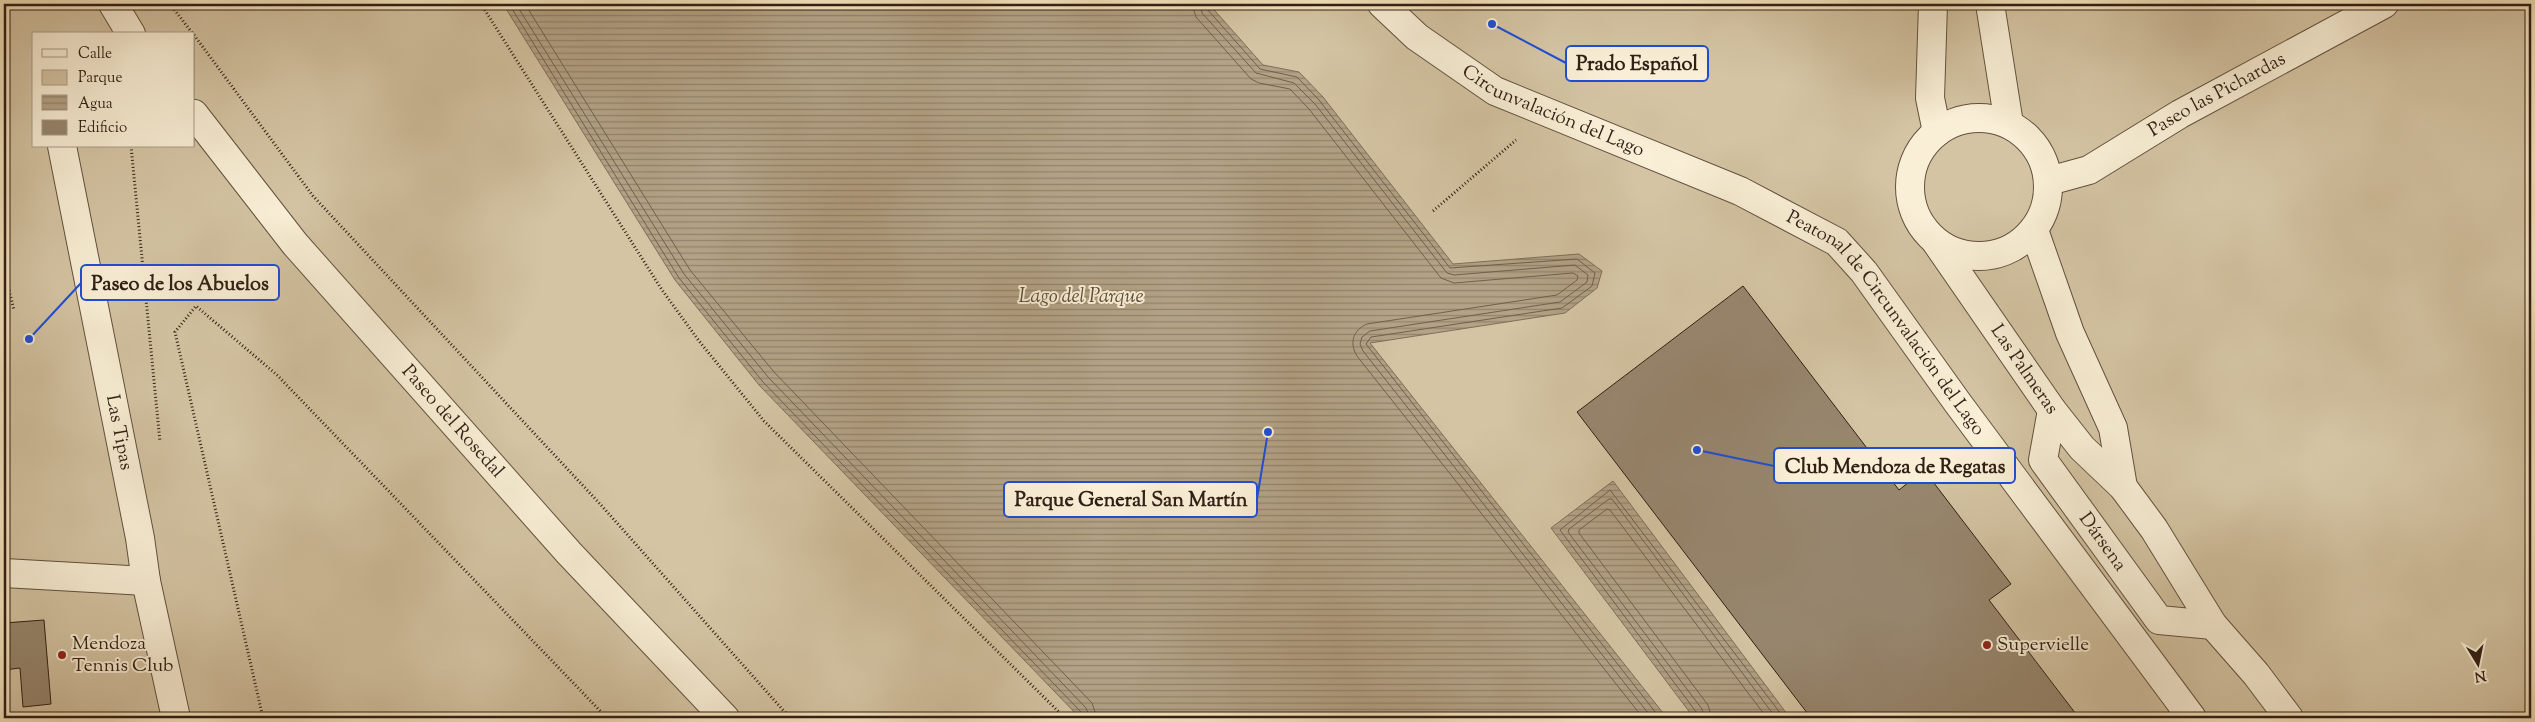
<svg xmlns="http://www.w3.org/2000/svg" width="2535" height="722" font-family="'Sorts Mill Goudy',serif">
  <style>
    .green { fill: #d4c4a3; stroke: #82725c; fill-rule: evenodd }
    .water { fill: url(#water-rules); stroke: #7f6e59 }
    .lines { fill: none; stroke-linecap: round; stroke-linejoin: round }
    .shore { stroke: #72604e; stroke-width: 1 }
    .building { fill: #97866e; stroke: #301f15 }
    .minor-casing { stroke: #625140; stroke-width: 30 }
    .path { stroke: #301f15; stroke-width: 3; stroke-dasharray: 1 2.5; stroke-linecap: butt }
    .minor { stroke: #f9efd6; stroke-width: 28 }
    .poi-dot { fill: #8f2418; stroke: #f9efd6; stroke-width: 2 }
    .labels { text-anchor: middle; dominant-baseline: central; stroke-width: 4; stroke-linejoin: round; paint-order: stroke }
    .street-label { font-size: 19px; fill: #301f15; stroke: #f9efd6 }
    .poi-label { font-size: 19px; fill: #301f15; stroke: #f9efd6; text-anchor: start }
    .water-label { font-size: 20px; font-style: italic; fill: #5e4d3d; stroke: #f9efd6 }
    .leader { fill: none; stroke: #1d4ed8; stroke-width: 2 }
    .callout-dot { fill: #1d4ed8; stroke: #f9efd6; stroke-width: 2 }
    .callout { fill: #f9efd6; stroke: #1d4ed8; stroke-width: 2 }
    .callout-label { font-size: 20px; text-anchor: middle; font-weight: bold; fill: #301f15 }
  </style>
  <defs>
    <pattern id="water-rules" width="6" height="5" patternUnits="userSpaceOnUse" patternTransform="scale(1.25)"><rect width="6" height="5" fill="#b3a286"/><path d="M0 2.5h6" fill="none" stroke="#92836c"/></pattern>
  </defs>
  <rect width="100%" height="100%" fill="#f6e6c0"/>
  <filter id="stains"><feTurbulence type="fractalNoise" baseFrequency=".004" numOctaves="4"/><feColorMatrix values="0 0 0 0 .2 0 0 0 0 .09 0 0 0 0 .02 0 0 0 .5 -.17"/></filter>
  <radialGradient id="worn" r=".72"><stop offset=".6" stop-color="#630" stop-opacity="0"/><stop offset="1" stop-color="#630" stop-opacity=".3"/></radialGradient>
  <path class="green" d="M4 4H2531V718H4ZM34 34H194V146H34Z"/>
  <g class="water">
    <polygon points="503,4 1209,4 1263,65 1299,72 1323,97 1453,264 1579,254 1602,271 1597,288 1565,313 1370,343 1667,718 1080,718 759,385 675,280"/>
    <polygon points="1613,481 1790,718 1694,718 1551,528"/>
  </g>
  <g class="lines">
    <g class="shore">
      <polyline points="509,4 679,278 763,382 1082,713 1083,718"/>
      <polyline points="516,4 684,274 768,377 1086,708 1090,718"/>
      <polyline points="525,4 690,270 774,372 1092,703 1097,718"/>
      <path d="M1192 4 1196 17 1251 79 1259 83 1290 89 1309 109 1441 278 1454 283 1573 273 1578 276 1577 280 1557 295 1367 324C1353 330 1349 343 1357 356L1643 718"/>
      <polyline points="1200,4 1202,13 1256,73 1294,83 1315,104 1447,273 1454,275 1575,265 1588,275 1587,282 1560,302 1370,331 1362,337 1360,344 1363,351 1652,718"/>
      <polyline points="1206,4 1207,9 1260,69 1297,77 1319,100 1450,268 1577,259 1595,273 1592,286 1562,308 1371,337 1366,344 1660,718"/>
      <polyline points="1698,718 1697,713 1560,530 1610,490 1784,718"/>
      <polyline points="1704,718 1702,709 1568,532 1569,529 1609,499 1612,499 1776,718"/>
      <polyline points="1712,718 1708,705 1579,533 1579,530 1607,509 1610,510 1767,718"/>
    </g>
  </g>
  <g class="building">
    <polygon points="1743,286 1899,490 1924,470 2011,584 1989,600 2079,718 1811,718 1577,412"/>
    <polygon points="44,620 51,704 23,707 20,668 4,670 4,623"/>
  </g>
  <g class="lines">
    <g class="minor-casing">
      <g id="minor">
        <polyline points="113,4 131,34"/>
        <path id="s1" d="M1382 4 1417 37 1495 91 1740 191 1837 242 1864 272 1957 402 2192 718"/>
        <polyline points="1933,4 1930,98 1937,132"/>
        <polyline points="1990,4 2009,124"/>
        <path id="s2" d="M194 114 295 244 569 553 725 718"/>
        <circle cx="1979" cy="187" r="69"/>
        <path id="s3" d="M62 146 140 538 146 581 176 718"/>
        <path id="s4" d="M2049 181 2089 170 2180 114 2384 4"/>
        <polyline points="2034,230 2070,333 2113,428 2123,487"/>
        <path id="s5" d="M1936 242 2052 410 2082 448 2123 487 2154 529 2213 625 2256 674 2289 718"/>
        <path id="s6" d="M2052 410 2043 460 2159 620 2213 625"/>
        <polyline points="4,573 146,581"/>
      </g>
    </g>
    <g class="path">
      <polyline points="170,4 193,34"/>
      <polyline points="481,4 662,290 699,341 764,421 1065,718"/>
      <polyline points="194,35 313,196 601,505 790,718"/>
      <polyline points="131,146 160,442"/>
      <polyline points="1433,211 1516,140"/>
      <polyline points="4,270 14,310"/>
      <polyline points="263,718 175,332 196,306 277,375 607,718"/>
    </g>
    <use href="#minor" class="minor"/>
  </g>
  <g class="poi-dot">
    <circle cx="1987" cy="645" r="5"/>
    <circle cx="62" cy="655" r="5"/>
  </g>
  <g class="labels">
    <g class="street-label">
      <text stroke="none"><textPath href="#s4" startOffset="190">Paseo las Pichardas</textPath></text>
      <text stroke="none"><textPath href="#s1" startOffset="204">Circunvalación del Lago</textPath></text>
      <text stroke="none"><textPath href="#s1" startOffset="609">Peatonal de Circunvalación del Lago</textPath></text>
      <text stroke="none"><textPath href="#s5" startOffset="155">Las Palmeras</textPath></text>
      <text stroke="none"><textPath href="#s2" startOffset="402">Paseo del Rosedal</textPath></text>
      <text stroke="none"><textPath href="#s3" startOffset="292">Las Tipas</textPath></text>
      <text stroke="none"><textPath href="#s6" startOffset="152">Dársena</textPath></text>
    </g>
    <g class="poi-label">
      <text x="72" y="644">Mendoza<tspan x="72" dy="22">Tennis Club</tspan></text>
      <text x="1997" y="645">Supervielle</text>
    </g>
    <g class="water-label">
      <text x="1081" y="297">Lago del Parque</text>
    </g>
  </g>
  <path class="leader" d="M1492 24L1566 63M29 339L81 283M1697 450L1774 466M1268 432L1257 499"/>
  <g class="callout-dot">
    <circle cx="1492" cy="24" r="5"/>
    <circle cx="29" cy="339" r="5"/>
    <circle cx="1697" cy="450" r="5"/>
    <circle cx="1268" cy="432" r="5"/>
  </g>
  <g class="callout">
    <rect x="1566" y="46" width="142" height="35" rx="5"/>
    <rect x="81" y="265" width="198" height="35" rx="5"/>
    <rect x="1774" y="448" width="241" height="35" rx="5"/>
    <rect x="1004" y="482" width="253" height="35" rx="5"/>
  </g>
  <g class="callout-label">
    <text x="1637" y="70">Prado Español</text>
    <text x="180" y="290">Paseo de los Abuelos</text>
    <text x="1895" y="473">Club Mendoza de Regatas</text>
    <text x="1131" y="506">Parque General San Martín</text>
  </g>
  <rect width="2535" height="722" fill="none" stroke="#f6e6c0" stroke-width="20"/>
  <rect x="5" y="5" width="2525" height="712" fill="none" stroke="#301f15" stroke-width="2.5"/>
  <rect x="10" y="10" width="2515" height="702" fill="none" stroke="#301f15"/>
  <rect x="32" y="32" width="162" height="115" fill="#f9efd6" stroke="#a99c89"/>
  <rect x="42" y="49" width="25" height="8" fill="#f9efd6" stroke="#a99c89"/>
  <text x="78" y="58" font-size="15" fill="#301f15">Calle</text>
  <rect x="42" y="70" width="25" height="15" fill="#d4c4a3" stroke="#a99c89"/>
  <text x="78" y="82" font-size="15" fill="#301f15">Parque</text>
  <rect x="42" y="95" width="25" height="15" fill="url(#water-rules)" stroke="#a99c89"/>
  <text x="78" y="108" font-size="15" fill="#301f15">Agua</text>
  <rect x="42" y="120" width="25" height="15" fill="#97866e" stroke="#a99c89"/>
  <text x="78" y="132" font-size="15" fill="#301f15">Edificio</text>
  <g transform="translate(2478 664) rotate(170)" stroke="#f9efd6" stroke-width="4" paint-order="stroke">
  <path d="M0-4L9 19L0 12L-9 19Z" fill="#301f15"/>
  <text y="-8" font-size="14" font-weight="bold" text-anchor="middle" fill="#301f15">N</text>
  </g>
  <rect width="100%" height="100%" filter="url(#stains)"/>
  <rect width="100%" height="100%" fill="url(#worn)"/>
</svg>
